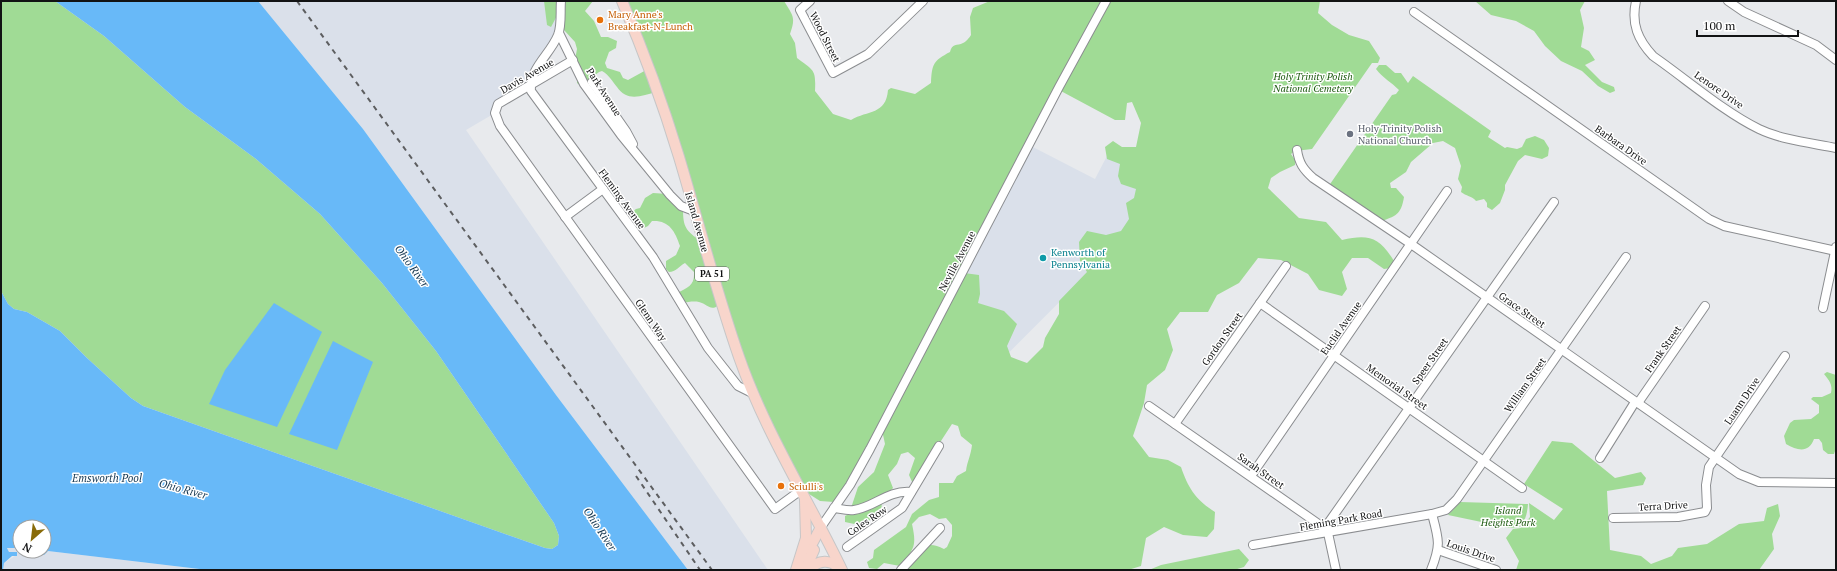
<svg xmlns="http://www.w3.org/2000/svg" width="1837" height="571" font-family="'PT Serif',serif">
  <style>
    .built { fill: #dae0ea }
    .green { fill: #a0db95 }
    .water { fill: #68b9f8 }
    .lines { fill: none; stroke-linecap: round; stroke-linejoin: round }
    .minor-casing { stroke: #8b8d90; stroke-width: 10 }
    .major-casing { stroke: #c6c6c7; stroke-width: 12 }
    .minor { stroke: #fff; stroke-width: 8 }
    .major { stroke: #f8d5cb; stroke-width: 10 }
    .rail { stroke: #5d5e60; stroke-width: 2; stroke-dasharray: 5 5; stroke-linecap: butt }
    .food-dot { fill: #e8710a; stroke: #fff; stroke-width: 1.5 }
    .worship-dot { fill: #6b7280; stroke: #fff; stroke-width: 1.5 }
    .culture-dot { fill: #0f9aa8; stroke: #fff; stroke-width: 1.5 }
    .labels { text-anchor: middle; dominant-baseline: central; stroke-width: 3; stroke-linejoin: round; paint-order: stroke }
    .shield { fill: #fff; stroke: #595a5a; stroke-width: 1 }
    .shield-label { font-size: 9px; font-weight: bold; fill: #121314 }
    .food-label { font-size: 10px; fill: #c56008; stroke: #fff; text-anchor: start }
    .street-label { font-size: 10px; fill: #121314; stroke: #fff }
    .park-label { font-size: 10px; font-style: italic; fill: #1d5a10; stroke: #fff }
    .worship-label { font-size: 10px; fill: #5b616d; stroke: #fff; text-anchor: start }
    .culture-label { font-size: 10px; fill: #0d838f; stroke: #fff; text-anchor: start }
    .water-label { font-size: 11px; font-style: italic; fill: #163852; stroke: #fff }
  </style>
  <rect width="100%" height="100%" fill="#e8eaed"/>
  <g class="built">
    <polygon points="258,1 561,1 559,33 531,87 498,104 495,113 466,130 768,570 688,570 556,395 363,129"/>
    <polygon points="1029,145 1095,179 1108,154 1173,188 920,442 884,422"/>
    <polygon points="7,547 20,548 20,551 35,551 38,554 44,555 48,551 208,570 3,570 4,563 15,556 9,552"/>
  </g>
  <g class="green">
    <polygon points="1,1 55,1 104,36 185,107 256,159 320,214 382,283 436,351 554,523 559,536 558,545 552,549 545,548 143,406 131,398 87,358 60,331 27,312 14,309 8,304 1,291"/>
    <polygon points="544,1 560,1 559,12 551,27 547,25"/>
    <path d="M563 1H593L585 11 594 21 601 37H608L617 41 616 48 609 52 605 63 607 68 620 72 623 78 628 80 648 69 657 92C641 96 627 102 617 87 612 81 609 75 602 71 595 73 595 76 595 83L582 87 577 83 578 71 575 60 577 49 575 42 564 30 562 24Z"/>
    <path d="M624 1H784C793 16 796 17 790 34L795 43 797 58C814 71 816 69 815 91L833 114 851 120C868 110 886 115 888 90L891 88 915 94 931 83C932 64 933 61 950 52 952 43 957 46 963 43 966 42 969 38 971 35L970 17 973 8 990 1H1105L848 484 834 502 820 501 806 492 773 431 741 354Z"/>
    <path d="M1108 1H1320L1318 13 1332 25 1349 35 1369 41 1380 58 1378 63H1372L1312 149 1295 151 1291 154 1295 160V165L1280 172 1271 178 1268 188 1299 218 1326 222 1342 240C1369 234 1379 237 1394 261L1391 268 1384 269 1368 258H1352L1342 272 1347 289 1342 296 1319 290 1308 274 1281 260 1258 258 1239 283 1217 295 1208 312H1180L1167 329 1173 350 1165 370 1147 385 1144 403 1133 436 1149 457 1168 460 1181 467C1188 488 1196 500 1215 512L1214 529 1207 537 1183 535 1164 527 1146 538 1141 566 1128 570H903C916 554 922 537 944 549L947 547 952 536V525L946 518 939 519 930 514 919 517 912 524C917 547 914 549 900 566L884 563 877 569 869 568 867 562 873 558 874 550 906 527 912 514 929 500 939 497V483H953L957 476 966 471C967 462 971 455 972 445L961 436 958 426 952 424 913 484 909 475 915 458 908 452 901 454 897 464 888 475 893 488 882 500 881 515 859 525 845 522V516L849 514 858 487 874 472 885 444 882 430 964 273 979 275 980 294 978 303 1004 311 1017 324 1007 346 1011 357 1027 363 1043 347 1045 338 1059 314V301L1087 272 1080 261 1079 242 1087 231 1106 235 1121 231 1129 219 1126 203 1134 198 1136 189 1121 184 1118 176 1120 164 1107 159 1105 147 1113 141 1122 147H1136L1141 123 1132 102 1127 103 1125 120H1115L1059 90Z"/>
    <polygon points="1475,1 1585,1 1580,10 1584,28 1581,47 1589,51 1595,60 1585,65 1602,82 1614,87 1615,91 1610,93 1598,86 1582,71 1561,61 1545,46 1534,31 1516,21 1491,15"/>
    <path d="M1379 65H1386L1395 73H1401L1408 83 1413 76 1491 131 1488 137 1505 148 1507 147 1517 149 1522 147 1526 139 1535 136 1544 140 1549 148 1548 156 1542 159 1525 155 1518 161 1505 185V190L1500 203 1492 210 1487 207V203L1484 199 1476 201C1472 196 1466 196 1461 192L1462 187 1458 179 1461 166 1455 148 1443 141 1433 143 1411 162 1406 172 1390 183 1391 188H1396L1404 197C1401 215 1396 216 1379 222L1328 187 1392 95 1396 94 1399 90C1391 82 1383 78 1376 69Z"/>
    <path d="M653 193 668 194 683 209C683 227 686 231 701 241L719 305C710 312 708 304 699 302 694 301 688 302 682 303L677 293C688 288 695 285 694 272L685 263C679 266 676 272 669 272L666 269V261L676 255 680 246C675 231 669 220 652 221L648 226 638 231 624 218 636 209 640 208 645 198Z"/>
    <path d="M1827 372 1836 375V448L1834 454H1828L1823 450 1822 443 1819 439H1814C1809 453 1798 451 1786 444L1784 436 1790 423 1794 420 1811 419 1819 413V405L1811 399 1813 397H1822L1831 393C1833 385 1829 380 1824 374Z"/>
    <polygon points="1552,441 1572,443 1615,478 1641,472 1646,478 1643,485 1607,491 1610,550 1641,556 1651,564 1672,556 1678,548 1707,544 1739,524 1764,521 1767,508 1778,504 1780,516 1772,534 1774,549 1759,570 1516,570 1519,561 1506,538 1513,529 1521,528 1530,517 1529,503 1554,520 1563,509 1524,484"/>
    <path d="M1460 502 1528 504C1527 514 1526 519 1520 527L1510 528 1448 515Z"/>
    <polygon points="1239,549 1249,560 1244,567 1234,570 1149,570 1161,565"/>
  </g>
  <g class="water">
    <polygon points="55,1 258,1 363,129 556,395 688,570 208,570 48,551 44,555 38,554 35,551 44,551 44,527 20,527 20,548 7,548 9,552 17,552 17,556 12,556 4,563 3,570 1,570 1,291 8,304 14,309 27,312 60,331 87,358 131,398 143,406 545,548 552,549 558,545 559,536 554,523 436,351 382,283 320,214 256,159 185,107 104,36"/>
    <polygon points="274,303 322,332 277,427 209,404 225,370"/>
    <polygon points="333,341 373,362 337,450 289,434"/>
  </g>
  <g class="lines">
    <g class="minor-casing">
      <g id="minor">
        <path d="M561 1C560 12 562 25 558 35 550 55 529 68 531 91L653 257 708 348 738 386 754 394"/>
        <polyline points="810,1 800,10 833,73 868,54 923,1"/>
        <path d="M1636 1C1631 24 1638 40 1653 56 1686 79 1724 112 1759 129 1782 140 1811 143 1836 148"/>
        <polyline points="1728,1 1744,12 1816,45 1836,60"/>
        <polyline points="1414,12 1709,219 1724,226 1836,251"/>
        <polyline points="559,33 584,84 621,135 670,195 681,206 694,211"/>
        <polyline points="573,60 498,104 495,113 500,126 775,509 801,490"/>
        <polyline points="592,82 626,131 633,144"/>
        <path d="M1297 150C1299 163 1303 169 1313 178L1411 244 1739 474 1759 482 1836 483"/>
        <polyline points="565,217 603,189"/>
        <polyline points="1260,303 1522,488"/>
        <polyline points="1823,308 1836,247"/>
        <polyline points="1638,403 1705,306"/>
        <polyline points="1149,406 1320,525 1328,533 1336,570"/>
        <polyline points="1175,424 1286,266"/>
        <polyline points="1600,458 1635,402"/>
        <polyline points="1251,476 1447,191"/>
        <path d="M834 508C841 509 848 511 854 510 875 507 887 490 911 492"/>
        <polyline points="1613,518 1678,517 1705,512 1707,508 1706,485 1709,467 1785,356"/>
        <polyline points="821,527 850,485 870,449 1059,87 1106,1"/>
        <polyline points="1328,533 1329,522 1554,202"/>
        <polyline points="1253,545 1432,514 1446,510 1457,499 1626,257"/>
        <polyline points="847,547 902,508 939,446"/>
        <polyline points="1438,550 1496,570"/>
        <polyline points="901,570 940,528"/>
        <path d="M1431 570C1441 545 1439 540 1432 514"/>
      </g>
    </g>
    <g class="major-casing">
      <g id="major">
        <path d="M622 1C644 52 663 104 679 157 699 224 716 291 739 357 765 432 808 499 842 570"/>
        <polyline points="806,555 821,527"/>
        <polyline points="796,570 806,538 805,500"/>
        <polyline points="805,570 814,550"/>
        <path d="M808 570C818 560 831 558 841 570"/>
      </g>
    </g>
    <use href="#minor" class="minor"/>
    <use href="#major" class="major"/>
    <g class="rail">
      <polyline points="297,1 712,570"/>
      <polyline points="636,476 700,570"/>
    </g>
  </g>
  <g class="food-dot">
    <circle cx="600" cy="20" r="4"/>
    <circle cx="781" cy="486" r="4"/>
  </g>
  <circle class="worship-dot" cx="1350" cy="134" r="4"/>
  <circle class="culture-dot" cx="1043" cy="258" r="4"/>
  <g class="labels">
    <rect class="shield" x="695" y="267" width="34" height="14" rx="3"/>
    <g class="shield-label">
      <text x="712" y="274">PA 51</text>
    </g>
    <g class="food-label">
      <text x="608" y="14">Mary Anne's<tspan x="608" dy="12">Breakfast-N-Lunch</tspan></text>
      <text x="789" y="486">Sciulli's</text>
    </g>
    <g class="street-label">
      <text transform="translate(825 37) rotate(63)">Wood Street</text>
      <text transform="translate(527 76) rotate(-30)">Davis Avenue</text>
      <text transform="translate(1719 90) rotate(35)">Lenore Drive</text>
      <text transform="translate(604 92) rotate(57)">Park Avenue</text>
      <text transform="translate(1621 145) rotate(35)">Barbara Drive</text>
      <text transform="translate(622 199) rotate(54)">Fleming Avenue</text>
      <text transform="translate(697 222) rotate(74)">Island Avenue</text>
      <text transform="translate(957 261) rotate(-62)">Neville Avenue</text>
      <text transform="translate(1522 310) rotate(35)">Grace Street</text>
      <text transform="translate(651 320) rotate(56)">Glenn Way</text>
      <text transform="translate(1341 328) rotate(-55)">Euclid Avenue</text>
      <text transform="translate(1222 339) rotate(-55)">Gordon Street</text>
      <text transform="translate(1663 349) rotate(-55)">Frank Street</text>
      <text transform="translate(1430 361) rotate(-55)">Speer Street</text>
      <text transform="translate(1525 385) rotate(-55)">William Street</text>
      <text transform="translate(1397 387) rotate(35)">Memorial Street</text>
      <text transform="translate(1742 401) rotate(-56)">Luann Drive</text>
      <text transform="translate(1261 471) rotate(35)">Sarah Street</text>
      <text transform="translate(1663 506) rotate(-3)">Terra Drive</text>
      <text transform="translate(1341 520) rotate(-10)">Fleming Park Road</text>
      <text transform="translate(867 521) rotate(-34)">Coles Row</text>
      <text transform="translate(1471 551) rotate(19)">Louis Drive</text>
    </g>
    <g class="park-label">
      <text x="1313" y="76">Holy Trinity Polish<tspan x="1313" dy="12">National Cemetery</tspan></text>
      <text x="1508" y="510">Island<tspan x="1508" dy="12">Heights Park</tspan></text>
    </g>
    <g class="worship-label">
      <text x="1358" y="128">Holy Trinity Polish<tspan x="1358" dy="12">National Church</tspan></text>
    </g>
    <g class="culture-label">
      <text x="1051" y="252">Kenworth of<tspan x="1051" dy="12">Pennsylvania</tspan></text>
    </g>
    <g class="water-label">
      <text transform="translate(412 266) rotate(54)">Ohio River</text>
      <text x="107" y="478">Emsworth Pool</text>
      <text transform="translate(183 489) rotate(15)">Ohio River</text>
      <text transform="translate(600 529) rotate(56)">Ohio River</text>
    </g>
  </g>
  <rect width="1837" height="571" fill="none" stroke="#121314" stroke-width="4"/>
  <g transform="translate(32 539) rotate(208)"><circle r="19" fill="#ffffff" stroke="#a0a1a1"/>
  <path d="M0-3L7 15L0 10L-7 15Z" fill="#896b09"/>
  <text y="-6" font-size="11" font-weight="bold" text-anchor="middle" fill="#121314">N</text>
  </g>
  <path d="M1697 30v6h101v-6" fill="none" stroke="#121314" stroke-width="2"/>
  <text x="1703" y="30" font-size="12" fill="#121314" stroke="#ffffff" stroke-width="3" paint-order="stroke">100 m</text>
</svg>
